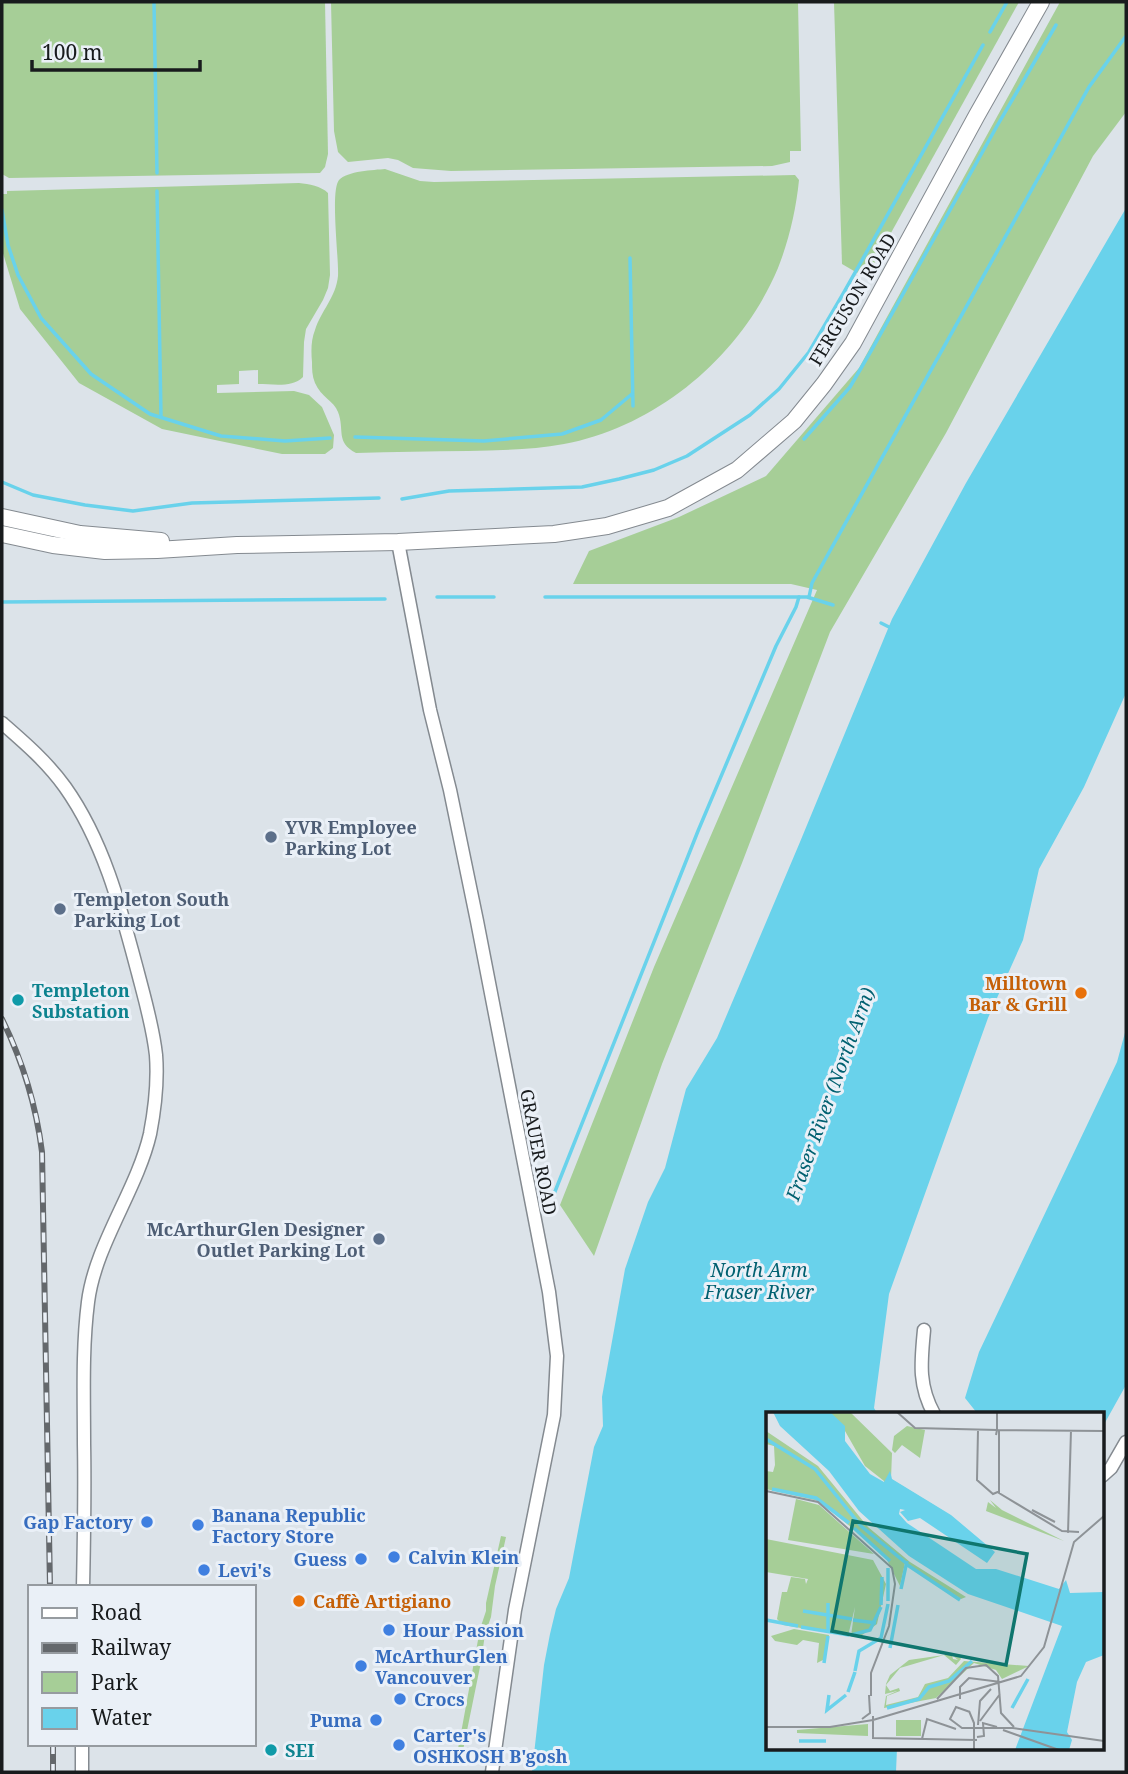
<svg xmlns="http://www.w3.org/2000/svg" width="1128" height="1774" font-family="'Noto Serif',serif">
  <style>
    .green { fill: #a6ce97 }
    .water { fill: #69d2eb }
    .lines { fill: none; stroke-linecap: round; stroke-linejoin: round }
    .stream { stroke: #69d2eb; stroke-width: 3.5 }
    .minor-casing { stroke: #848a90; stroke-width: 15 }
    .tertiary-casing { stroke: #848a90; stroke-width: 18 }
    .minor { stroke: #fff; stroke-width: 12 }
    .tertiary { stroke: #fff; stroke-width: 16 }
    .rail-casing { stroke: #64686c; stroke-width: 6 }
    .rail { stroke: #eaf0f7; stroke-width: 3.5; stroke-dasharray: 10; stroke-linecap: butt }
    .service-dot { fill: #5c6f8a; stroke: #eaf0f7; stroke-width: 2.5 }
    .food-dot { fill: #e8710a; stroke: #eaf0f7; stroke-width: 2.5 }
    .culture-dot { fill: #0f9aa8; stroke: #eaf0f7; stroke-width: 2.5 }
    .shop-dot { fill: #3f7fe0; stroke: #eaf0f7; stroke-width: 2.5 }
    .labels { text-anchor: middle; dominant-baseline: central; stroke-width: 6; stroke-linejoin: round; paint-order: stroke }
    .street-label { font-size: 18px; fill: #181b1d; stroke: #eaf0f7 }
    .service-label { font-size: 18px; font-weight: bold; fill: #4e5e75; stroke: #eaf0f7; text-anchor: start }
    .food-label { font-size: 18px; font-weight: bold; fill: #c56008; stroke: #eaf0f7; text-anchor: end }
    .culture-label { font-size: 18px; font-weight: bold; fill: #0d838f; stroke: #eaf0f7; text-anchor: start }
    .shop-label { font-size: 18px; font-weight: bold; fill: #366cbe; stroke: #eaf0f7; text-anchor: start }
    .water-label { font-size: 19px; font-style: italic; fill: #006070; stroke: #eaf0f7 }
    .inset-river { fill: none; stroke: #69d2eb; stroke-width: 3.5 }
    .inset-road { fill: none; stroke: #8e9397; stroke-width: 2 }
    .view { fill: #0f766e; fill-opacity: 0.15; stroke: #0f766e; stroke-width: 3.5 }
    .inset-edge { fill: none; stroke: #181b1d; stroke-width: 3.5 }
  </style>
  <rect width="100%" height="100%" fill="#dce3e9"/>
  <g class="green">
    <polygon points="2,2 325,2 328,154 325,167 320,173 9,178 2,174"/>
    <polygon points="331,2 798,2 801,151 790,151 790,162 772,166 451,171 413,168 398,160 388,158 348,162 338,152 334,131"/>
    <polygon points="834,2 1019,2 866,278 842,264"/>
    <polygon points="1060,2 1126,2 1126,112 1093,156 946,433 830,632 742,863 662,1064 594,1256 560,1205 654,967 817,590 791,584 573,584 589,551 679,517 766,476 859,368"/>
    <path d="M385 169 420 181 434 182 795 175 799 180C796 210 789 240 778 268 741 356 658 426 564 444 532 450 500 450 468 451 431 451 393 452 356 453 335 442 345 430 338 412 334 401 321 397 315 383 312 376 312 369 312 362 311 351 311 340 315 330 321 311 336 297 338 276 339 258 330 191 339 180 347 171 374 170 385 169Z"/>
    <path d="M299 183C309 184 321 186 328 193L330 275 328 288 323 300 306 329 304 342 303 377C292 388 273 384 258 384V370L239 371V384L217 385V393L294 391 309 395 322 407 334 435 333 448 325 454H282L162 429 79 383 20 309 2 250V194H7V191Z"/>
    <polygon points="501,1536 506,1537 495,1586 491,1617 485,1634 481,1662 461,1760 461,1763 457,1763 455,1760 459,1744 480,1629 486,1611 486,1603"/>
  </g>
  <g class="water">
    <polygon points="1126,208 1126,693 1084,787 1039,869 1023,940 988,1018 889,1294 874,1408 877,1413 768,1414 768,1748 897,1748 896,1772 532,1772 544,1665 550,1634 556,1609 569,1578 594,1447 603,1426 602,1397 625,1269 648,1202 665,1168 686,1089 717,1038 800,842 892,619 966,483"/>
    <polygon points="1126,1029 1126,1385 1102,1428 1102,1414 977,1413 965,1398 979,1352 1117,1062"/>
  </g>
  <g class="lines">
    <g class="stream">
      <polyline points="154,2 157,173"/>
      <polyline points="990,32 1007,2"/>
      <polyline points="157,191 161,417"/>
      <polyline points="2,210 8,245 18,275 41,318 91,374 150,414 221,436 285,441 330,438"/>
      <polyline points="630,258 633,406"/>
      <polyline points="355,437 484,441 562,434 601,420 632,394"/>
      <polyline points="804,439 850,387 871,351 997,126 1056,25"/>
      <polyline points="2,482 33,495 85,505 133,511 192,503 379,498"/>
      <polyline points="402,499 449,491 582,487 619,479 654,470 687,456 750,415 779,389 809,352 843,294 983,45"/>
      <polyline points="437,597 494,597"/>
      <polyline points="545,597 807,597 833,605"/>
      <polyline points="809,597 812,583 1089,87 1126,36"/>
      <polyline points="2,602 385,599"/>
      <polyline points="881,623 889,627"/>
      <polyline points="554,1194 698,831 776,646 796,607 799,597"/>
    </g>
    <g class="minor-casing">
      <g id="minor">
        <polyline points="398,542 430,710 450,790 477,921 549,1292 557,1356 554,1415 515,1610 492,1772"/>
        <path d="M2 723C25 743 47 762 65 787 104 842 121 909 138 973 145 1000 153 1027 156 1055 158 1081 155 1108 150 1134 137 1190 95 1245 88 1302 82 1349 84 1397 84 1444 85 1492 84 1539 83 1587"/>
        <path d="M924 1330C921 1362 918 1385 934 1414"/>
        <polyline points="1102,1476 1111,1468 1126,1442"/>
        <polyline points="82,1744 82,1772"/>
      </g>
    </g>
    <g class="tertiary-casing">
      <g id="tertiary">
        <polyline points="2,517 80,534 161,541"/>
        <polyline points="2,534 53,545 105,551 157,550 237,545 398,542 554,534 607,526 668,508 737,470 794,421 824,384 853,343 977,115 1041,2"/>
      </g>
    </g>
    <use href="#minor" class="minor"/>
    <use href="#tertiary" class="tertiary"/>
    <g class="rail-casing">
      <g id="rail">
        <path d="M2 1019C23 1062 36 1104 42 1152L50 1587"/>
        <polyline points="53,1744 53,1772"/>
      </g>
    </g>
    <use href="#rail" class="rail"/>
  </g>
  <g class="service-dot">
    <circle cx="271" cy="837" r="7"/>
    <circle cx="60" cy="909" r="7"/>
    <circle cx="379" cy="1239" r="7"/>
  </g>
  <g class="food-dot">
    <circle cx="1081" cy="993" r="7"/>
    <circle cx="299" cy="1601" r="7"/>
  </g>
  <g class="culture-dot">
    <circle cx="18" cy="1000" r="7"/>
    <circle cx="271" cy="1750" r="7"/>
  </g>
  <g class="shop-dot">
    <circle cx="147" cy="1522" r="7"/>
    <circle cx="198" cy="1525" r="7"/>
    <circle cx="394" cy="1557" r="7"/>
    <circle cx="361" cy="1559" r="7"/>
    <circle cx="204" cy="1570" r="7"/>
    <circle cx="389" cy="1630" r="7"/>
    <circle cx="361" cy="1666" r="7"/>
    <circle cx="400" cy="1699" r="7"/>
    <circle cx="376" cy="1720" r="7"/>
    <circle cx="399" cy="1745" r="7"/>
  </g>
  <g class="labels">
    <g class="street-label">
      <text transform="translate(852 299) rotate(-59)">FERGUSON ROAD</text>
      <text transform="translate(539 1152) rotate(79)">GRAUER ROAD</text>
    </g>
    <g class="service-label">
      <text x="285" y="827">YVR Employee<tspan x="285" dy="21">Parking Lot</tspan></text>
      <text x="74" y="899">Templeton South<tspan x="74" dy="21">Parking Lot</tspan></text>
      <text x="365" y="1229" text-anchor="end">McArthurGlen Designer<tspan x="365" dy="21">Outlet Parking Lot</tspan></text>
    </g>
    <g class="food-label">
      <text x="1067" y="983">Milltown<tspan x="1067" dy="21">Bar &amp; Grill</tspan></text>
      <text x="313" y="1601" text-anchor="start">Caffè Artigiano</text>
    </g>
    <g class="culture-label">
      <text x="32" y="990">Templeton<tspan x="32" dy="21">Substation</tspan></text>
      <text x="285" y="1750">SEI</text>
    </g>
    <g class="shop-label">
      <text x="212" y="1515">Banana Republic<tspan x="212" dy="21">Factory Store</tspan></text>
      <text x="133" y="1522" text-anchor="end">Gap Factory</text>
      <text x="408" y="1557">Calvin Klein</text>
      <text x="347" y="1559" text-anchor="end">Guess</text>
      <text x="218" y="1570">Levi's</text>
      <text x="403" y="1630">Hour Passion</text>
      <text x="375" y="1656">McArthurGlen<tspan x="375" dy="21">Vancouver</tspan></text>
      <text x="414" y="1699">Crocs</text>
      <text x="362" y="1720" text-anchor="end">Puma</text>
      <text x="413" y="1735">Carter's<tspan x="413" dy="21">OSHKOSH B'gosh</tspan></text>
    </g>
    <g class="water-label">
      <text transform="translate(830 1094) rotate(-70)">Fraser River (North Arm)</text>
      <text x="759" y="1270">North Arm<tspan x="759" dy="22">Fraser River</tspan></text>
    </g>
  </g>
  <g transform="translate(766 1412)">
    <rect width="338" height="338" fill="#dce3e9"/>
    <path d="M61 0H84L126 41 125 67 179 100 122 81 118 69 99 54 79 19ZM141 14 159 18 154 46 136 33 129 41 126 38 128 24ZM0 19 52 54 102 115 144 150 200 185 195 187 139 151 134 174 118 142 53 89 0 77V59L7 60 9 53 8 34 0 32ZM30 87 53 93 108 142 22 128ZM224 88 236 98 298 129 220 99 222 90 230 96ZM0 127 107 148 120 172 111 212 96 223 85 224 89 195 82 224 17 213 11 207 16 180H21L25 165 39 167 40 172 42 167 0 160ZM28 217 63 223 59 247 51 251 53 231 37 228 31 233 9 229 5 224ZM178 243 134 256 120 273 124 279 133 276 134 279 121 284 120 293 152 285 159 272 182 266 198 249 263 254 236 267 230 258 208 251 170 286 118 296 120 284 131 279 119 282 120 272 124 263 143 248 178 243H186L187 247 192 248 187 244 194 245 195 247 190 253ZM130 308H155V324H130ZM102 312V324L31 321V318Z" fill="#a6ce97"/>
    <path d="M7 0H64L79 14V29L104 62 118 70 124 59 126 67 185 103 229 140 221 151 154 106 142 109 134 100 139 98 134 97 133 102 141 111 210 157H230L293 177 300 168 304 181 338 180V243L320 250 311 270 301 320 306 328 303 338H249L296 214 202 182 143 144 93 99 63 59 14 14Z" fill="#69d2eb"/>
    <path class="inset-river" d="M0 27 49 57 95 114 140 151M6 77 50 86 83 111M88 116 124 149M140 152 194 188M122 156V189M135 177 141 149M115 193 116 165M37 199 86 207M0 208 32 214M87 208 110 211M35 215 83 223M62 218V191M85 223 104 218 115 195M124 236 132 193M58 251 62 224M89 259 93 239 115 226 122 192M82 280 89 260M63 283 61 298 80 283M121 296 153 287 163 275 183 269 206 249M246 296 262 267M33 329H60"/>
    <path class="inset-road" d="M131 0 149 16 231 18 230 23M231 0V18L338 19M212 18 211 68 227 82 234 79M233 18V81L296 119 313 120M0 79 52 90 126 156 129 172 123 214 105 261V284M266 98 289 110M302 121 305 18M171 287 200 256 220 253 232 264 235 301 248 315M194 287V275L203 266 235 270M203 299 208 311V338M204 300 190 295 184 307 196 316H247L338 329M107 304V326L211 328M96 307 104 301 103 283M214 309 234 282M212 313 214 289 225 277M0 315H64L107 308 255 264 278 235 308 130 338 104M237 318 293 338M211 325 218 324 217 311 231 315M156 327 161 307 190 317"/>
    <path class="view" d="M87 109 261 142 240 253 66 219Z"/>
    <rect width="338" height="338" class="inset-edge"/>
  </g>
  <rect width="1128" height="1774" fill="none" stroke="#181b1d" stroke-width="7"/>
  <rect x="28" y="1585" width="228" height="161" fill="#eaf0f7" stroke="#969ba0" stroke-width="2"/>
  <rect x="42" y="1608" width="35" height="10" fill="#ffffff" stroke="#969ba0" stroke-width="2"/>
  <text x="91" y="1620" font-size="21" fill="#181b1d">Road</text>
  <rect x="42" y="1643" width="35" height="10" fill="#64686c" stroke="#969ba0" stroke-width="2"/>
  <text x="91" y="1655" font-size="21" fill="#181b1d">Railway</text>
  <rect x="42" y="1672" width="35" height="21" fill="#a6ce97" stroke="#969ba0" stroke-width="2"/>
  <text x="91" y="1690" font-size="21" fill="#181b1d">Park</text>
  <rect x="42" y="1708" width="35" height="21" fill="#69d2eb" stroke="#969ba0" stroke-width="2"/>
  <text x="91" y="1725" font-size="21" fill="#181b1d">Water</text>
  <path d="M32 60v10h168v-10" fill="none" stroke="#181b1d" stroke-width="3.5"/>
  <text x="42" y="60" font-size="21" fill="#181b1d" stroke="#eaf0f7" stroke-width="5" paint-order="stroke">100 m</text>
</svg>
